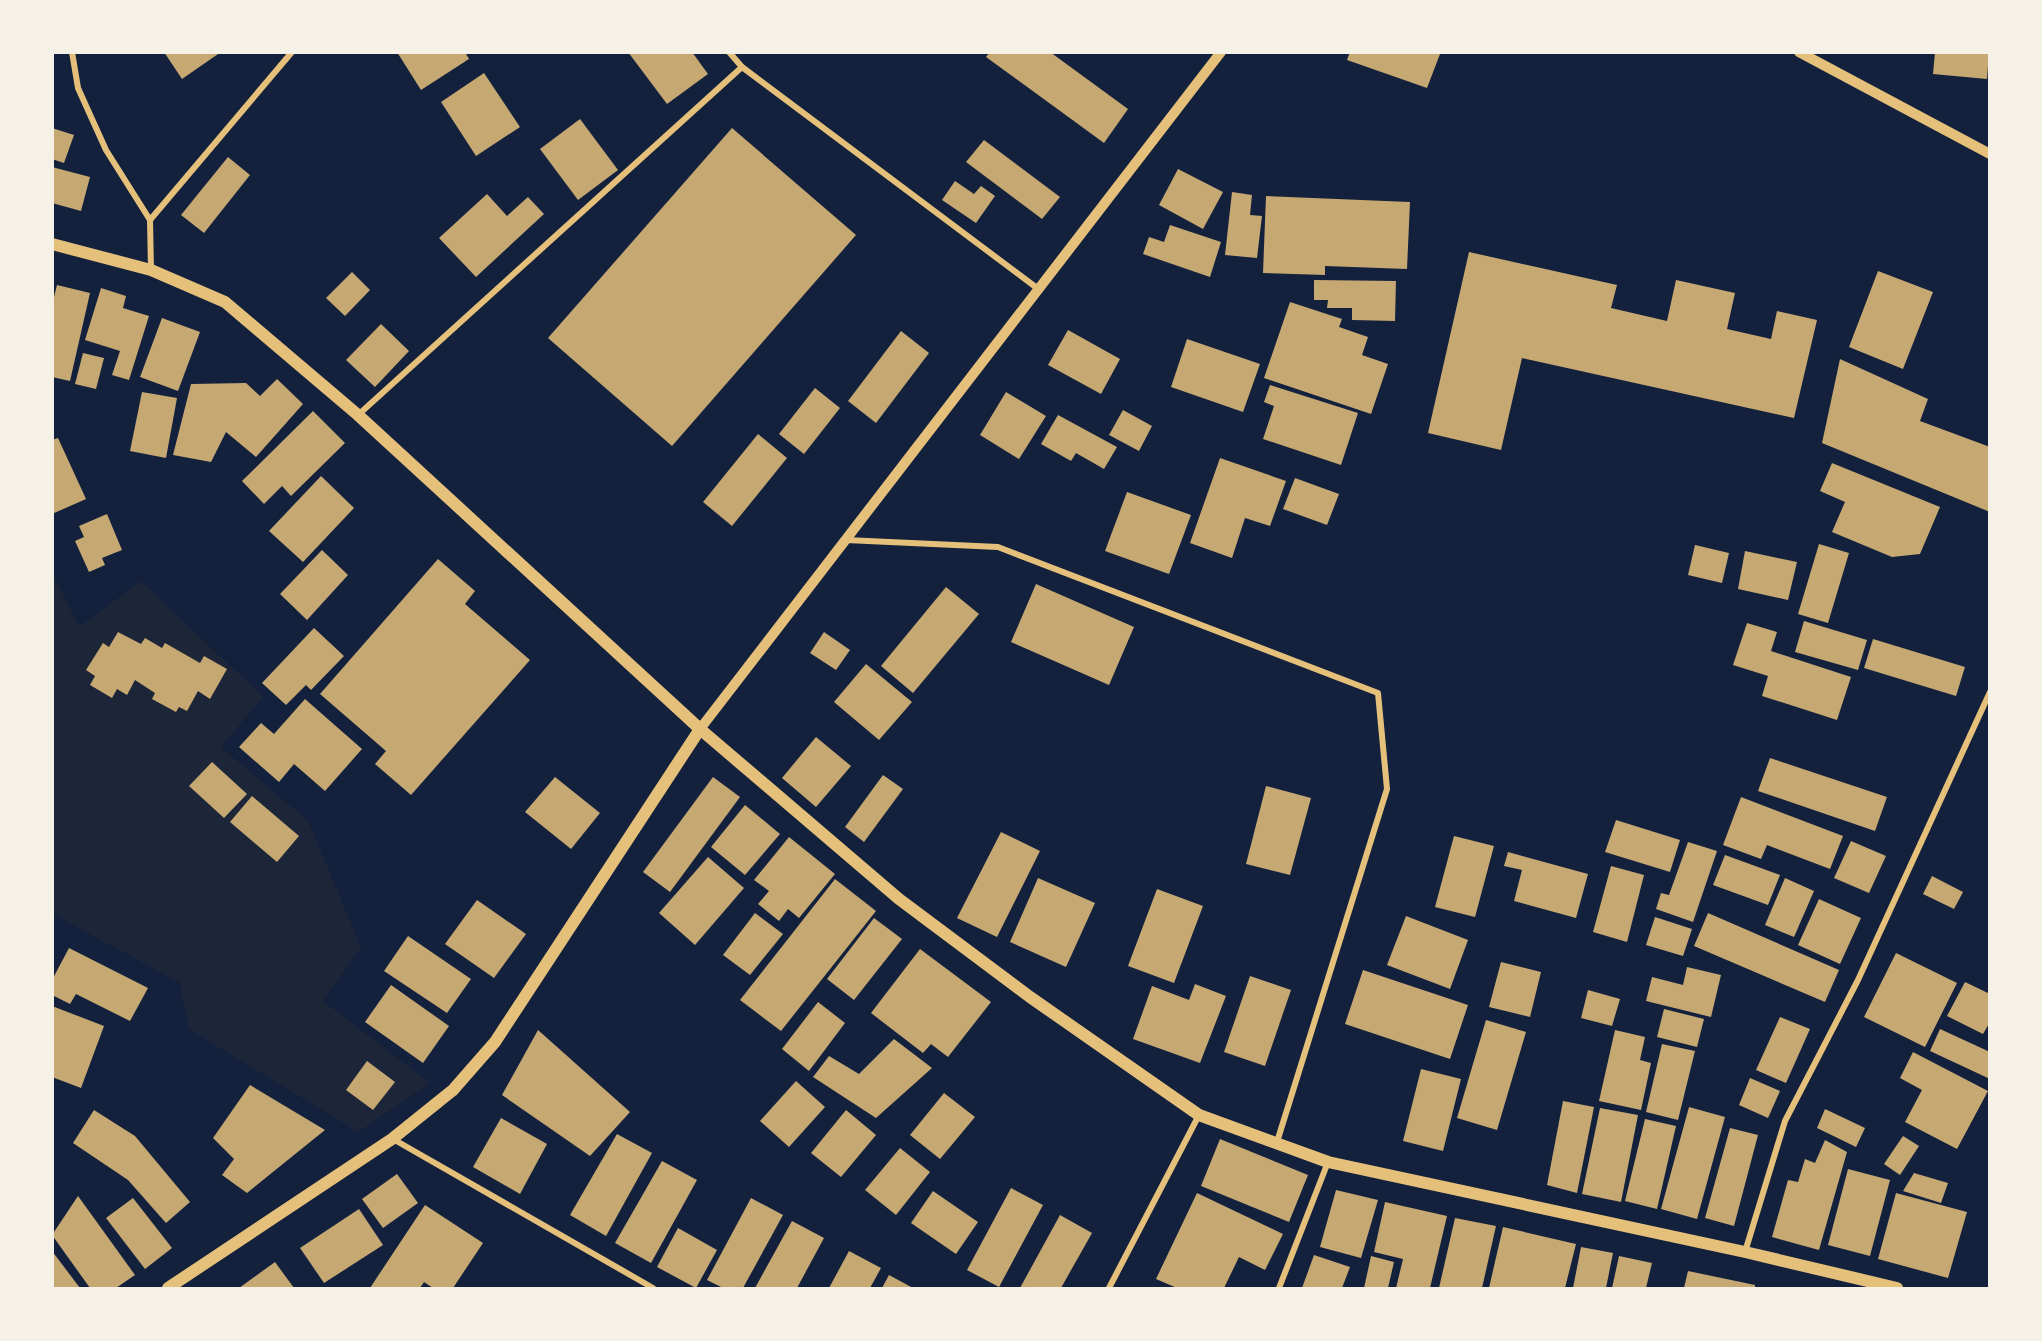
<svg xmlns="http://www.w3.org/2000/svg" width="2042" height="1341" font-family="Barlow,sans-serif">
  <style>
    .green { fill: #1d2539 }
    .building { fill: #c6a872 }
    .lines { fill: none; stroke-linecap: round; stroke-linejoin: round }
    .minor { stroke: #e5c07b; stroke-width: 6 }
    .tertiary { stroke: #e5c07b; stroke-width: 10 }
    .secondary { stroke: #e5c07b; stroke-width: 12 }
  </style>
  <rect width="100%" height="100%" fill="#14213d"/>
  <polygon class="green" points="52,573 79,627 141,581 263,697 221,747 308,821 361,947 323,1001 430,1083 358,1132 189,1029 180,983 53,914"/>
  <g class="building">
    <polygon points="164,52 221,52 182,79"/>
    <polygon points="397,52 465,52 469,59 421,90"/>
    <polygon points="628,52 692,52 708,74 667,104"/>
    <polygon points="990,52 1050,52 1128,109 1104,143 986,57"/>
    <polygon points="1350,52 1436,52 1440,54 1427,88 1347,60"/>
    <polygon points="1935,52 1989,52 1987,79 1933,74"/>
    <polygon points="484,73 520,127 476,156 441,102"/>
    <polygon points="580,119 618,170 578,200 540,149"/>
    <polygon points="52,128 74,135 64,163 52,159"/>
    <polygon points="732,128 856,235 672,446 548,338"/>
    <polygon points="984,140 1060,197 1042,219 966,162"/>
    <polygon points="228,157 250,175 204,233 181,215"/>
    <polygon points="52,167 90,177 81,211 52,203"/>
    <polygon points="1178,169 1223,192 1203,229 1159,205"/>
    <polygon points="955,181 974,194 981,186 995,196 976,223 942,200"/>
    <polygon points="1232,192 1252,195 1250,215 1262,216 1257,258 1225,255"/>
    <polygon points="487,194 507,216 528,197 544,214 476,277 439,238"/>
    <polygon points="1266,196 1410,202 1407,269 1325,266 1325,275 1263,273"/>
    <polygon points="1170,225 1221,242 1210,277 1143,254 1149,237 1164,242"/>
    <polygon points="1469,252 1617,285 1611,308 1667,321 1676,280 1735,293 1727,329 1771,339 1777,311 1817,320 1794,418 1522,358 1501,450 1428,433"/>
    <polygon points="1878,271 1933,292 1903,369 1849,347"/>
    <polygon points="352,272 370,290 345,316 326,298"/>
    <polygon points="1314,280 1396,281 1395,321 1352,320 1352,308 1327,308 1328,300 1314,300"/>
    <polygon points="57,285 90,293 70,381 52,377 52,305"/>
    <polygon points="101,288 126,296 123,308 149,316 129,380 112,375 120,351 85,340"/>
    <polygon points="1290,302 1342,319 1339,327 1368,337 1362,355 1388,364 1371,414 1264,378"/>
    <polygon points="162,318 200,332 178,391 140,377"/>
    <polygon points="381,324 409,351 375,387 346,360"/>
    <polygon points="1068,330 1120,359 1101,394 1048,365"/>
    <polygon points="901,331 929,353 876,423 848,401"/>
    <polygon points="1187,339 1260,364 1243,412 1171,387"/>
    <polygon points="83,353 104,358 96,389 75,384"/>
    <polygon points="1840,359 1928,399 1920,421 1990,447 1990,512 1822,443"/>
    <polygon points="277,379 303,404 256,457 226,432 211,462 173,455 191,384 246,383 260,396"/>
    <polygon points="1270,385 1358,413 1341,465 1263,439 1274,406 1264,402"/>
    <polygon points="815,388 840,408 804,454 779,434"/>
    <polygon points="142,392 177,398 166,458 130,451"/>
    <polygon points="1006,392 1046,416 1019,459 980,435"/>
    <polygon points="1123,410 1152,426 1139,451 1109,435"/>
    <polygon points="313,411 345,443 291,496 282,486 264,504 242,481"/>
    <polygon points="1058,415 1117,447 1104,469 1076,453 1071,461 1041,444"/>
    <polygon points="758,434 787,458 732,526 703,502"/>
    <polygon points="58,438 86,499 52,514 52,440"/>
    <polygon points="1220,458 1286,481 1270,526 1245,518 1232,558 1190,543"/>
    <polygon points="1832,463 1940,507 1920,554 1892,557 1832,532 1845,502 1820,491"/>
    <polygon points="321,476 354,508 303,562 269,531"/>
    <polygon points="1295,478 1339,494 1327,525 1283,509"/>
    <polygon points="1127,492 1191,515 1169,574 1105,551"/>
    <polygon points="107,514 122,550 102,558 105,565 89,572 75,541 84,537 79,526"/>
    <polygon points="1819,544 1849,553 1828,623 1798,614"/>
    <polygon points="1695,545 1729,553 1722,583 1688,575"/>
    <polygon points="322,550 348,575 307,620 280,594"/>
    <polygon points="1745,551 1797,562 1788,600 1738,589"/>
    <polygon points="438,559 475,591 465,604 530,660 411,795 375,764 386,751 320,694"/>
    <polygon points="1036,584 1134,627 1109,685 1011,642"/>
    <polygon points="946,587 979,614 913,693 881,666"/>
    <polygon points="1804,621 1867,640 1858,670 1795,652"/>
    <polygon points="1747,623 1777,632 1771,651 1851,677 1837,720 1762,696 1768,676 1733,665"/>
    <polygon points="314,628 344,656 311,690 306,685 286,705 262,683"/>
    <polygon points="118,632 141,644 145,638 162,648 165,643 200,663 204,656 227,669 210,699 198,691 187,711 179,707 176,712 152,699 155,693 135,680 127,695 117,689 112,698 90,685 95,676 86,670 103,643 109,647"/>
    <polygon points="824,632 850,650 836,670 810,653"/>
    <polygon points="1873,639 1965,667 1956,696 1864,668"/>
    <polygon points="866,664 912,702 879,740 834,702"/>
    <polygon points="305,699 362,749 325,791 294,764 279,782 239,747 261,723 274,734"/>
    <polygon points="816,737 851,766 816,807 782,778"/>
    <polygon points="1770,758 1887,797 1875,831 1758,791"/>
    <polygon points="212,762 247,794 224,818 189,786"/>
    <polygon points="883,775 903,789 864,842 845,827"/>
    <polygon points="555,777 600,813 571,849 525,812"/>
    <polygon points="713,777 740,797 670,892 643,872"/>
    <polygon points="1266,786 1311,798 1290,875 1246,864"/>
    <polygon points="252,796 299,836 277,862 230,822"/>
    <polygon points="1741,797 1843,836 1830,869 1767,845 1761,859 1723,845"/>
    <polygon points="745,805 780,834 745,875 711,847"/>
    <polygon points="1616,820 1680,840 1670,872 1605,852"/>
    <polygon points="1001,832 1040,851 997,937 957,918"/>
    <polygon points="1454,836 1494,846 1475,917 1435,907"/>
    <polygon points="789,837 835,874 799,918 788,909 779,921 758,904 769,891 754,880"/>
    <polygon points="1851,841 1886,856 1869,893 1834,878"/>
    <polygon points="1688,842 1717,851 1693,922 1656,909 1661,893 1669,895"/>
    <polygon points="1508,852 1588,874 1576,918 1514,901 1522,870 1504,866"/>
    <polygon points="1725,855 1780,875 1768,905 1713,885"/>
    <polygon points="708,857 744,888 695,945 659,913"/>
    <polygon points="1611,866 1644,875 1627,942 1593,932"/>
    <polygon points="1932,876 1963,892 1954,909 1923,894"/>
    <polygon points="1038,878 1095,903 1066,967 1010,942"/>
    <polygon points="1785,878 1814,891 1794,937 1765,925"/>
    <polygon points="835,879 876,911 781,1031 740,1000"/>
    <polygon points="1157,889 1203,906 1174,983 1128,966"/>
    <polygon points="1819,899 1861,918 1840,964 1798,945"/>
    <polygon points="477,900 526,934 494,978 445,944"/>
    <polygon points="755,913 783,934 750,975 723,955"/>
    <polygon points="1708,913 1839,970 1825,1002 1694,946"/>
    <polygon points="1406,916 1468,940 1450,989 1387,965"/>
    <polygon points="1655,917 1692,929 1683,956 1646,945"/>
    <polygon points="874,918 902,939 854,1000 827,979"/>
    <polygon points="408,936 471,979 447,1013 384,971"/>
    <polygon points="69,948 148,988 130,1021 76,994 70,1004 52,995 52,980"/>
    <polygon points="920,949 991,1002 948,1057 931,1044 923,1053 871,1013"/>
    <polygon points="1896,953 1957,983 1925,1047 1864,1017"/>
    <polygon points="1501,962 1541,972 1530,1017 1489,1007"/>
    <polygon points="1687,967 1721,975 1711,1017 1646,1001 1652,977 1683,985"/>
    <polygon points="1363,970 1468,1005 1450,1059 1345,1024"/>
    <polygon points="1250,976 1291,990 1265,1066 1224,1052"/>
    <polygon points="1965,982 1990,994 1990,1022 1983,1034 1947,1016"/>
    <polygon points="1195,984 1226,996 1200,1063 1133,1039 1152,986 1189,1000"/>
    <polygon points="391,985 449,1026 423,1063 365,1022"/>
    <polygon points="1588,990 1620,999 1612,1026 1581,1018"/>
    <polygon points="818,1002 845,1023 809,1071 782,1049"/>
    <polygon points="52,1006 104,1026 81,1088 52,1077"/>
    <polygon points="1664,1009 1704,1019 1697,1047 1657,1037"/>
    <polygon points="1780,1017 1810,1029 1786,1083 1756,1070"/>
    <polygon points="1486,1020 1526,1032 1497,1130 1457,1118"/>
    <polygon points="1940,1029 1990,1052 1990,1079 1930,1051"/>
    <polygon points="538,1030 630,1112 590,1156 502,1095"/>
    <polygon points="1615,1030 1645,1037 1640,1060 1651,1063 1641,1110 1599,1101"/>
    <polygon points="894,1039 932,1068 876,1118 813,1077 829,1056 859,1074"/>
    <polygon points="1662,1044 1695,1051 1678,1120 1646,1112"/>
    <polygon points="1913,1052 1988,1091 1957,1149 1905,1122 1922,1090 1900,1078"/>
    <polygon points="367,1061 395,1082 373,1110 346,1090"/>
    <polygon points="1421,1069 1461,1079 1443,1151 1403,1141"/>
    <polygon points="1750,1078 1780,1091 1768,1118 1739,1105"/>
    <polygon points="796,1081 825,1107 789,1147 760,1121"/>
    <polygon points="250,1085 325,1130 247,1193 222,1175 234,1159 213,1138"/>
    <polygon points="944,1093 975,1117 940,1159 910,1135"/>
    <polygon points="1563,1101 1594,1107 1577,1193 1547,1185"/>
    <polygon points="1689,1107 1725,1117 1697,1219 1661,1209"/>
    <polygon points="1600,1108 1638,1115 1621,1202 1582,1194"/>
    <polygon points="1825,1109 1865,1128 1856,1147 1817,1128"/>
    <polygon points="94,1110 135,1136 190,1202 166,1223 128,1180 73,1143"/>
    <polygon points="846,1110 876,1135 841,1177 811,1153"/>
    <polygon points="501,1118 547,1144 520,1194 473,1167"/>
    <polygon points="1645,1119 1676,1126 1657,1209 1625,1201"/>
    <polygon points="1730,1128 1758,1135 1734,1226 1705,1218"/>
    <polygon points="617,1134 652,1153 606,1236 570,1215"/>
    <polygon points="1903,1136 1919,1146 1900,1175 1884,1164"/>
    <polygon points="1220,1139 1308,1175 1289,1222 1201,1186"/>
    <polygon points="1825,1140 1847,1152 1819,1250 1772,1237 1788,1180 1798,1182 1805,1159 1815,1163"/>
    <polygon points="900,1148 930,1172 896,1215 865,1190"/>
    <polygon points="662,1161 697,1180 651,1263 615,1243"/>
    <polygon points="1848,1169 1890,1180 1870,1256 1828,1245"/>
    <polygon points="1914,1173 1948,1183 1941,1203 1903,1191"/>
    <polygon points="397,1174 418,1203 383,1228 362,1199"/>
    <polygon points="1011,1188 1043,1205 999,1287 967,1270"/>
    <polygon points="1336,1190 1378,1200 1361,1258 1320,1247"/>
    <polygon points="933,1191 978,1222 956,1254 911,1223"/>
    <polygon points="1197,1193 1283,1234 1265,1270 1239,1257 1224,1288 1177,1288 1156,1279"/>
    <polygon points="1896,1193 1967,1212 1948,1278 1878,1259"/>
    <polygon points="78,1196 135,1275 116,1288 90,1288 52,1235"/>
    <polygon points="133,1198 172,1248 145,1269 106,1218"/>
    <polygon points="751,1198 783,1215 743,1288 723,1288 707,1280"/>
    <polygon points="1385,1202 1447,1216 1430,1288 1396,1288 1403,1259 1374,1252"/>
    <polygon points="425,1205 483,1243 453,1288 433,1288 424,1282 420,1288 370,1288"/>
    <polygon points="359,1209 383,1245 324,1283 300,1248"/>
    <polygon points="1060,1215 1092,1233 1061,1288 1020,1288"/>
    <polygon points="1455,1218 1496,1226 1482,1288 1439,1288"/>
    <polygon points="792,1221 824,1238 797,1288 755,1288"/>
    <polygon points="1503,1227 1576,1244 1565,1288 1489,1288"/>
    <polygon points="678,1228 717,1250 696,1288 657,1267"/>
    <polygon points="1581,1247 1613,1253 1606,1288 1573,1288"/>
    <polygon points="52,1251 80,1288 52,1288"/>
    <polygon points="849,1251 881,1268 870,1288 829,1288"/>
    <polygon points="1314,1255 1350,1267 1342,1288 1302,1288"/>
    <polygon points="1371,1256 1394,1262 1388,1288 1364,1288"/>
    <polygon points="1619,1256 1652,1263 1646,1288 1612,1288"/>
    <polygon points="275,1262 294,1288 239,1288"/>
    <polygon points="1688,1271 1755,1285 1755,1288 1684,1288"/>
    <polygon points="889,1275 913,1288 882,1288"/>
  </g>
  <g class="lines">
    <g class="minor">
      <polyline points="72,52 78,88 106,150 150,220 151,270"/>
      <polyline points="729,52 742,67 1037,288"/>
      <polyline points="150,220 292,52"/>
      <polyline points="358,415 742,67"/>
      <polyline points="846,540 998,547 1378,693 1387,789 1277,1142"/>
      <polyline points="393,1139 653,1288"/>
      <polyline points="1745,1252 1785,1121 1858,980 1990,692"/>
      <polyline points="1109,1288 1199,1115"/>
      <polyline points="1279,1288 1328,1162"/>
    </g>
    <g class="tertiary">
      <polyline points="1799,52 1990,154"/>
      <path d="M700 729C874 504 1046 277 1221 52"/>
    </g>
    <g class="secondary">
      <polyline points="52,244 151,270 225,302 358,415 700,729 899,899 1030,997 1199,1115 1328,1162 1745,1252 1897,1288"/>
      <polyline points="168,1288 392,1139 453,1090 495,1042 700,729"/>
    </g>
  </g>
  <rect width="2042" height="1341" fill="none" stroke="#f6f1e7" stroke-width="108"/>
</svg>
